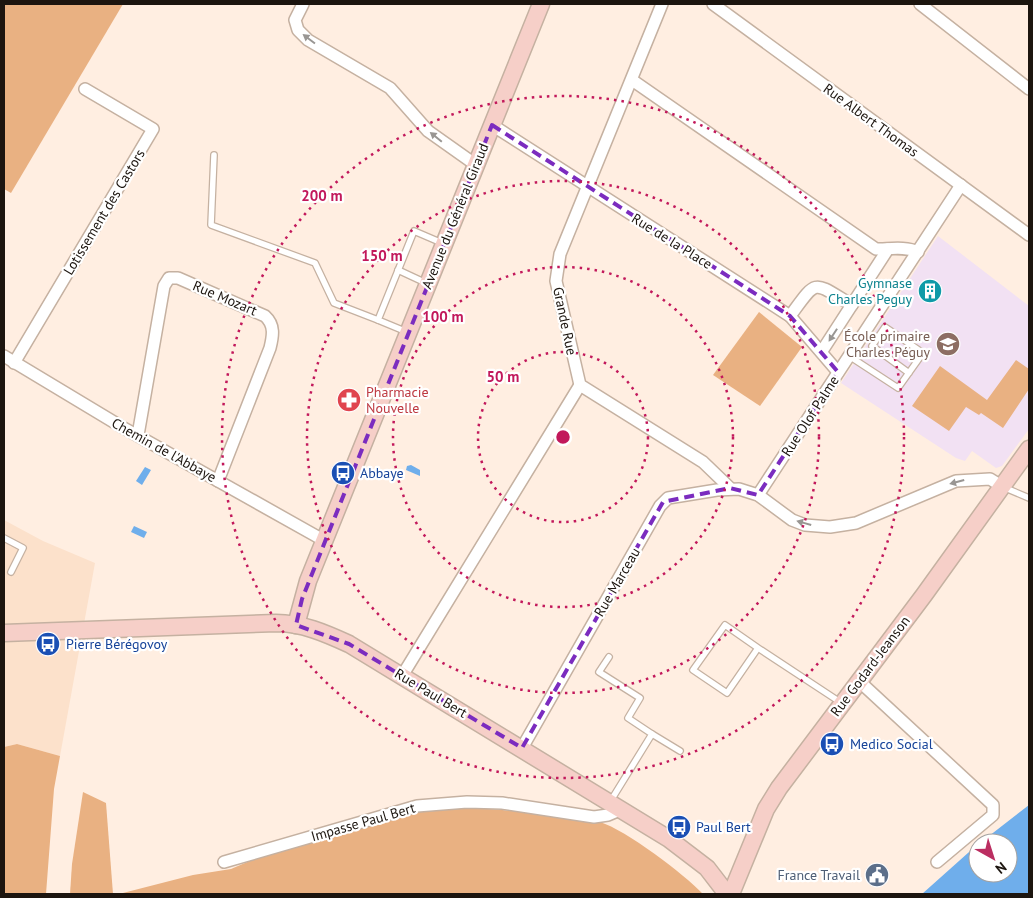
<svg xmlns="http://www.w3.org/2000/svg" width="1033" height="898" font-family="'PT Sans',sans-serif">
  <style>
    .built { fill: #fce1cb }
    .education { fill: #f2e1f3 }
    .green { fill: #e9b182 }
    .water { fill: #6faeeb }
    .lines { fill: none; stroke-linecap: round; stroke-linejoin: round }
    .lane-casing { stroke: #c5b1a1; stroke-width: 8 }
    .street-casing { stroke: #c5b1a1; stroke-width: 14 }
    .secondary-casing { stroke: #c5b1a1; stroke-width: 19 }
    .lane { stroke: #fff; stroke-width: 5.5 }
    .street { stroke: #fff; stroke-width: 11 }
    .secondary { stroke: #f6cfc8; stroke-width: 16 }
    .oneway { fill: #999693 }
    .marked { fill: none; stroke: #7b2cbf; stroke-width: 4; stroke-dasharray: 10 6; stroke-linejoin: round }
    .ring { fill: none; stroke: #c2185b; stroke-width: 2.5; stroke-dasharray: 2.5 5 }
    .labels { text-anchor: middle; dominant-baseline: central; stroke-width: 4.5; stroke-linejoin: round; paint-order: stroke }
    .street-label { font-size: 14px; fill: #1c150f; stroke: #fff }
    .culture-label { font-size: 14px; fill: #0d838f; stroke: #fff; text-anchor: end }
    .education-label { font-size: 14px; fill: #785e54; stroke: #fff; text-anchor: end }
    .health-label { font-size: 14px; fill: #be3a42; stroke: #fff; text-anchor: start }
    .transit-label { font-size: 14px; fill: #164399; stroke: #fff; text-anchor: start }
    .service-label { font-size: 14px; fill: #4e5e75; stroke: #fff; text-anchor: end }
    .centre { fill: #c2185b; stroke: #fff; stroke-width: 2.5 }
    .ring-label { font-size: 15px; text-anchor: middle; font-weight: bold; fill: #c2185b; stroke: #fff; stroke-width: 4.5; stroke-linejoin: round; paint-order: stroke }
  </style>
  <rect width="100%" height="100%" fill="#ffeee1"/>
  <polygon class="built" points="4,520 43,541 95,563 60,756 17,744 4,747"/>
  <polygon class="education" points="938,236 1029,306 1029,429 1002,466 996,468 972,451 965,461 956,458 841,383"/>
  <g class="green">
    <polygon points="4,4 123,4 11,193 4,189"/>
    <polygon points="759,312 802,347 760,406 713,375"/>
    <polygon points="1016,360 1029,369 1029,389 1003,428 981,413 979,415 966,407 949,431 912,406 940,366 987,400"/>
    <polygon points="17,744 60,756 54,789 46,894 4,894 4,747"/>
    <polygon points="83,792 106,803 113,894 70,894 72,864"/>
    <path d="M458 808C493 808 526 812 561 817 574 818 588 818 600 822 626 830 684 874 703 894H119L193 875 231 869 259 857 420 811Z"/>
  </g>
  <g class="water">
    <polygon points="411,465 420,470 420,476 406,470 407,466"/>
    <polygon points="145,467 151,470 142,485 136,481"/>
    <polygon points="134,526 147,532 144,538 131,532"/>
    <polygon points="1029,805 1029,894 922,894 978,844 978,873 1008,873 1008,843 980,843"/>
  </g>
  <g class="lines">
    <g class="lane-casing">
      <g id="lane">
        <polyline points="214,155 211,225 315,263 334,303 378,320"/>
        <polyline points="398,270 426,283"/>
        <polyline points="407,332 378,320 414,231 442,243"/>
        <polyline points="849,356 898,388 923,353 885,327 872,346 909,373"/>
        <polyline points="1003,487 1029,498"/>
        <polyline points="4,538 23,548 11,572"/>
        <polyline points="758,648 725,625 693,670 727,693 758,648 840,702"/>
        <polyline points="609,657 599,672 640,698 628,718 652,734 610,802"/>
        <polyline points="652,734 680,751"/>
      </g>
    </g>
    <g class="street-casing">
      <g id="street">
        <polyline points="303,4 295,20 298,30 308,40 390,88 428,131 476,165"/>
        <polyline points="662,4 560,254 556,281 580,385 703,462 730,488"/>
        <polyline points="713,4 1029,235"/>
        <polyline points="920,4 1029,89"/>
        <path d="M632 80 876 249C889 249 906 246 918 252"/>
        <polyline points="492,125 790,316 838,372"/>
        <path d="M790 316C818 278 812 281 852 305"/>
        <polyline points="822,351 888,249"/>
        <polyline points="4,356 122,427 325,541"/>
        <polyline points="14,363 153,129 85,89"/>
        <path d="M138 435 164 286 169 278H178L265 316C275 325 273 336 270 348L218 481"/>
        <polyline points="758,495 961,185"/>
        <polyline points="402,676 580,385"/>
        <polyline points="859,681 993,805 993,815 937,862"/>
        <polyline points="522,748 660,506 668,498 674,497 717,490 739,489 758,495 792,520 805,525 830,527 856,523 956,481 990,479 1003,487"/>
        <polyline points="224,862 417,806 467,802 502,803 594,817 608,815 622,809"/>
      </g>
    </g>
    <g class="secondary-casing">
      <g id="secondary">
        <polyline points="296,625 308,581 541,4"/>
        <path d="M4 633 276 623C302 623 325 633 349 644L669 839 707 868 727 894"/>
        <polyline points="731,894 766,809 779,788 924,595 1029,449"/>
      </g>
    </g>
    <use href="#lane" class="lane"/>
    <use href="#street" class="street"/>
    <use href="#secondary" class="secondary"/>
  </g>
  <defs><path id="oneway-solid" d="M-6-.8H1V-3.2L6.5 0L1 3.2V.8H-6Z" transform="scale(1.25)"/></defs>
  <g class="oneway">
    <use href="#oneway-solid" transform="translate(309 39) rotate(-143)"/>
    <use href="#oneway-solid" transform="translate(436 137) rotate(-141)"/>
    <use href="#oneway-solid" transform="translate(833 335) rotate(123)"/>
    <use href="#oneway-solid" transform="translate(957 482) rotate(165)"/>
    <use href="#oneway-solid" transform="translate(804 523) rotate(-164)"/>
  </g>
  <path class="marked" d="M492 125 790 316 838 372 758 495 730 488 663 502 522 748 349 644 296 625 302 599Z"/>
  <g class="ring">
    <circle cx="563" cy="437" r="85"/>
    <circle cx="563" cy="437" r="170"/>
    <circle cx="563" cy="437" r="256"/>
    <circle cx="563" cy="437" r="341"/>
  </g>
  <defs>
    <g id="building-disc" transform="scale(1.25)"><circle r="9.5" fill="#0f9aa8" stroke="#fff"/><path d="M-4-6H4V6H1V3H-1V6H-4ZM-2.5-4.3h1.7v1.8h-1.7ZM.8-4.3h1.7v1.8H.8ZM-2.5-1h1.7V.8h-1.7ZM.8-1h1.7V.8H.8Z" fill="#fff"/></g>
    <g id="school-disc" transform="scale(1.25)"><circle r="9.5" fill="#8d6e63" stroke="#fff"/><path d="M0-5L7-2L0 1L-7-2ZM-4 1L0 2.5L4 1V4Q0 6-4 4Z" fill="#fff"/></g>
    <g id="pharmacy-disc" transform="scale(1.25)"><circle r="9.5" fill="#e0444e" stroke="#fff"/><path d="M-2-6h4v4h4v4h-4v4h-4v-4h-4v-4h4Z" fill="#fff"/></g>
    <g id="bus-disc" transform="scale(1.25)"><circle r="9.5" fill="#1a4fb4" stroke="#fff"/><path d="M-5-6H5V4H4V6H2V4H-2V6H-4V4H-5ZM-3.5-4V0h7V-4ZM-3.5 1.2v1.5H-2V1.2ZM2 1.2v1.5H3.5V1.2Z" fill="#fff"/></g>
    <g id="civic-disc" transform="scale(1.25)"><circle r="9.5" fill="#5c6f8a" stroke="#fff"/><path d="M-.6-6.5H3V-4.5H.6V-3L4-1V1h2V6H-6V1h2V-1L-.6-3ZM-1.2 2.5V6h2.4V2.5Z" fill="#fff"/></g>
  </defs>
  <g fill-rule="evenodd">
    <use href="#building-disc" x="930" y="291"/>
    <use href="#school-disc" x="948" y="344"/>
    <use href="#pharmacy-disc" x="349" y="400"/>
    <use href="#bus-disc" x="343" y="473"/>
    <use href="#bus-disc" x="48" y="644"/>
    <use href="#bus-disc" x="832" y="744"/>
    <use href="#bus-disc" x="679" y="827"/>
    <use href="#civic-disc" x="877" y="875"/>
  </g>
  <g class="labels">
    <g class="street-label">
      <text transform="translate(871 120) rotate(36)">Rue Albert Thomas</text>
      <text transform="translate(104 212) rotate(-59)">Lotissement des Castors</text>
      <text transform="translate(455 216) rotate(-68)">Avenue du Général Giraud</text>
      <text transform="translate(672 241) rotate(32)">Rue de la Place</text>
      <text transform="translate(225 298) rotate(23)">Rue Mozart</text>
      <text transform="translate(565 321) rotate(78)">Grande Rue</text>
      <text transform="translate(810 416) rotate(-57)">Rue Olof Palme</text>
      <text transform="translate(164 450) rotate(29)">Chemin de l'Abbaye</text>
      <text transform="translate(617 582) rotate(-60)">Rue Marceau</text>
      <text transform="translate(870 666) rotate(-53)">Rue Godard-Jeanson</text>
      <text transform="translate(431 693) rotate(31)">Rue Paul Bert</text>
      <text transform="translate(363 822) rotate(-16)">Impasse Paul Bert</text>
    </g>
    <g class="culture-label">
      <text x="912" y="283">Gymnase<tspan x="912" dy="16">Charles Peguy</tspan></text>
    </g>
    <g class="education-label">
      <text x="930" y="336">École primaire<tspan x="930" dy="16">Charles Péguy</tspan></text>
    </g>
    <g class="health-label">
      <text x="366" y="392">Pharmacie<tspan x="366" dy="16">Nouvelle</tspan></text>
    </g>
    <g class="transit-label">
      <text x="360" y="473">Abbaye</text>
      <text x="66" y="644">Pierre Bérégovoy</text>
      <text x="850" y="744">Medico Social</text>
      <text x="696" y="827">Paul Bert</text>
    </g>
    <g class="service-label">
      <text x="860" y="875">France Travail</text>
    </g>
  </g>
  <circle cx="563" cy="437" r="8" class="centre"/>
  <g class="ring-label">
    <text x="322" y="201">200 m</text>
    <text x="382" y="261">150 m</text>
    <text x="443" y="322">100 m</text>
    <text x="503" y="382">50 m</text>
  </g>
  <rect width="1033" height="898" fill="none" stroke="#1c150f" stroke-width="10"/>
  <g transform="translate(993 858) rotate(141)"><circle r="24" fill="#ffffff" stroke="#a4a19f"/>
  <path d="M0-4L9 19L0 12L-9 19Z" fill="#bb2e61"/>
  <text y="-8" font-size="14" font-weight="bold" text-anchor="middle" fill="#1c150f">N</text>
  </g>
</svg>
